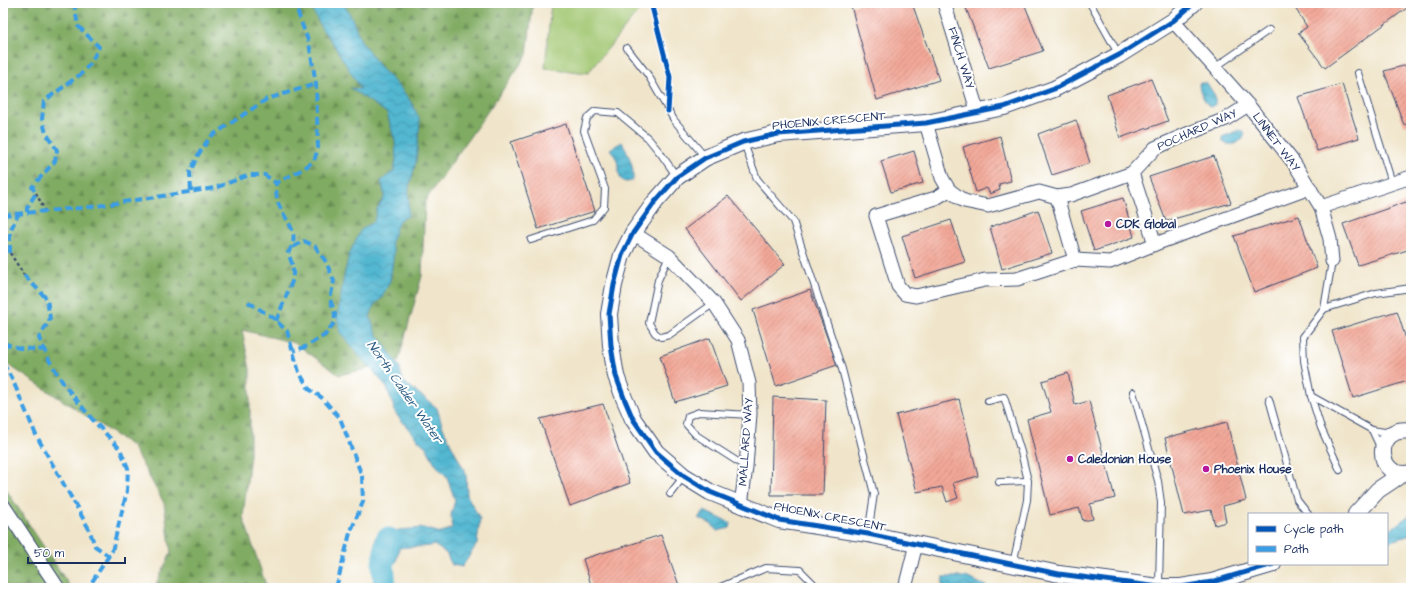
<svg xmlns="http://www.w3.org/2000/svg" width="1414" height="591" font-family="'Architects Daughter',sans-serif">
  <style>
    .grass { fill: #a0c670; stroke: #5e7a67 }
    .forest { fill: url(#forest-firs); stroke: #4e6d60 }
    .water { fill: url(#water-waves); stroke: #377398 }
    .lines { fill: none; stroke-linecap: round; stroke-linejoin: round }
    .river { stroke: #53b7d1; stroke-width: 23 }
    .building { fill: url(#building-hatch) }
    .service-casing { stroke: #3b4a6e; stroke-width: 8 }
    .minor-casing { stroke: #3b4a6e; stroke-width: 15 }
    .tertiary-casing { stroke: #3b4a6e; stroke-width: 18 }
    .path { stroke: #3b4a6e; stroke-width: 2.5; stroke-dasharray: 3 3; stroke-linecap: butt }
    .service { stroke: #fff; stroke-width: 6 }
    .minor { stroke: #fff; stroke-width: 13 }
    .tertiary { stroke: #fff; stroke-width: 16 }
    .quiet { stroke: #3b9de6; stroke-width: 4; stroke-dasharray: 8 4; stroke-linecap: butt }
    .cycleway-casing { stroke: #fff; stroke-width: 8 }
    .cycleway { stroke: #0057b8; stroke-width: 5 }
    .poi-dot { fill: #b5179e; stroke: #fff; stroke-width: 1.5 }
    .labels { text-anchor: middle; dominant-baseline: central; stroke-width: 4; stroke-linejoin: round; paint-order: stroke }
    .street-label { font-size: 12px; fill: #1b2f5e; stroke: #fff }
    .poi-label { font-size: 12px; font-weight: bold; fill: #1b2f5e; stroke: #fff; text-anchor: start }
    .water-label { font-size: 13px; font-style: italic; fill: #2f5f86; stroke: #fff }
  </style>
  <defs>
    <pattern id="forest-firs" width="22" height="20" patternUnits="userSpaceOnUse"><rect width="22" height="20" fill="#80ab62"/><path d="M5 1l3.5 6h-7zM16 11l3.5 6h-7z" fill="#688c54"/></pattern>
    <pattern id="water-waves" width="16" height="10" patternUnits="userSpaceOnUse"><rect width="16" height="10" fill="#53b7d1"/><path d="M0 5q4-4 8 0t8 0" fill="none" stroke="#4495ad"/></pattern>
    <pattern id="building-hatch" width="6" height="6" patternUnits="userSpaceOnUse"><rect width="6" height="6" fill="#f3a898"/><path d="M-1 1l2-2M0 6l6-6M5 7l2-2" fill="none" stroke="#c4897f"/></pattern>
  </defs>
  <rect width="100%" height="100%" fill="#fff"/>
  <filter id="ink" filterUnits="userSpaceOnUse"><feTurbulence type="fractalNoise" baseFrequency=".025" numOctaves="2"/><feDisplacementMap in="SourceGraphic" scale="8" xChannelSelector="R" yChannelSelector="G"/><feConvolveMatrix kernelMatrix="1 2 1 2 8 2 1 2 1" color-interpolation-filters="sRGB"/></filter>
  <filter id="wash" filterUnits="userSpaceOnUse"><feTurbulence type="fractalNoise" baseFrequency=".012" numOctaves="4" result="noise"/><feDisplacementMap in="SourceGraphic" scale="16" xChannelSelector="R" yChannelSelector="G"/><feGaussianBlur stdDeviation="0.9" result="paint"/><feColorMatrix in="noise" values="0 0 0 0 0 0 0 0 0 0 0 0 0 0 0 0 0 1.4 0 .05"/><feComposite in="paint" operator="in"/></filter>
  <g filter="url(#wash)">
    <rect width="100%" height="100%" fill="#f0e5ca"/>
    <polygon class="grass" points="551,3 645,3 588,73 545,68"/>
    <g class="forest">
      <polygon points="3,3 533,3 527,55 425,201 422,276 398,362 339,375 295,343 242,330 250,369 250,455 243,517 267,588 154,588 171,553 164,503 132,446 7,364 3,367"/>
      <polygon points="3,485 71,588 3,588"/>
    </g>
    <g class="water">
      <path d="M309 3H343L351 16 361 41 381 68 403 91 413 105 420 121 416 162 409 187 408 216 399 220 391 242 394 253 390 281 381 299 374 305 370 317 375 331 399 366 403 381 437 408 443 428 466 474 467 495 480 519 477 544 462 567 452 565 446 553 434 545C422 548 411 546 399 548L396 562 379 568C374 558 374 547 376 536L399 530 423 528 441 533 452 528 451 515 455 500 447 477 436 465 426 447 416 438 396 414 387 388 372 369 359 356 341 333 337 318 344 276 349 255 360 231 374 221 377 209 385 196 381 181 394 171 396 160 395 141 387 113 350 88 361 89 334 45 322 29Z"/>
      <path d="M1199 83H1207L1215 96V105L1210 107C1204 101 1199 91 1199 83Z"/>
      <polygon points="1239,130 1245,133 1243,139 1234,144 1227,144 1223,142 1222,137"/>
      <path d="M622 142C629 155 634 166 633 180 617 188 619 169 617 160 615 156 612 152 610 149Z"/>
      <polygon points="704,511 731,523 730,528 717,531 711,524 698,518"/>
      <polygon points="1411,514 1411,535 1387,542 1387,532"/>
      <polygon points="943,577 966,577 990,588 942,588"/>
    </g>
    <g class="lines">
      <polyline class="river" points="385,588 383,564 387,539 389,539"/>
    </g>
    <g id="blocks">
      <g class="building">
        <polygon points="861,3 912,3 939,80 877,100 851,6"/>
        <polygon points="964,3 1024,3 1043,51 989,68"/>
        <polygon points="1292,3 1411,3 1411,5 1325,68 1298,33 1307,27"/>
        <polygon points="1411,64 1411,122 1404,125 1384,71"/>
        <polygon points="1151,79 1168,121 1120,138 1107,95"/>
        <polygon points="1342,84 1359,138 1317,151 1298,97"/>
        <polygon points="1076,120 1090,163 1052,175 1038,134"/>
        <polygon points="566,124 595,211 538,229 511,142"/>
        <polygon points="1000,136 1011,181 999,184 1000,190 990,194 987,188 976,192 963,147"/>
        <polygon points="914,151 923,183 891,192 881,161"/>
        <polygon points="1214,156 1231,203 1166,221 1149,177"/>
        <polygon points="728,196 785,264 741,301 685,229"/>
        <polygon points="1123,198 1134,237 1094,251 1081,211"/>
        <polygon points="1406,202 1411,216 1411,249 1358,265 1343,224"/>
        <polygon points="1038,210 1052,253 1002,269 990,227"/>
        <polygon points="1299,216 1317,268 1254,292 1234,236"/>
        <polygon points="951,220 965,262 915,278 902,236"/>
        <polygon points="810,290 837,365 776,386 753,310"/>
        <polygon points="1397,311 1411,355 1411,380 1353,398 1332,331"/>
        <polygon points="710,338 727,386 675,402 660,356"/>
        <polygon points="1068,373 1075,405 1089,401 1115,498 1090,504 1093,519 1083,521 1079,508 1050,515 1027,419 1051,412 1042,381"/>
        <polygon points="773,397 826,400 823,495 771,495"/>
        <polygon points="959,399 978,476 953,483 958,498 947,502 942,487 917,492 896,415"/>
        <polygon points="603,404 630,483 570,506 540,419"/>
        <polygon points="1227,422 1246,500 1223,506 1226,522 1215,525 1211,510 1184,515 1165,438"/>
        <polygon points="661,535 680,588 592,588 583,559"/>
      </g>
    </g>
  </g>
  <g filter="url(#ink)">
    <use href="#blocks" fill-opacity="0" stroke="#3b4a6e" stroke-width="1"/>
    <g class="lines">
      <g class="service-casing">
        <g id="service">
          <polyline points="1090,3 1119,55"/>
          <polyline points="627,48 648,75 674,120 705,157"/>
          <polyline points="1214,68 1269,30"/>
          <polyline points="1358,73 1392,183"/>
          <polyline points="744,143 757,179 793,221 842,369 874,494 868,534"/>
          <polyline points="531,240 593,220 604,207 605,189 584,131 587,118 595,111 618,113 648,138 661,154 677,177"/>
          <polyline points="669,256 658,280 649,323 655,333 661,337 669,335 714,303"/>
          <polyline points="1332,261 1324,309 1303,337 1304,361 1311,396 1321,428 1340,470"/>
          <polyline points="1324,309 1376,293 1411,288"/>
          <polyline points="1133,392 1158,481 1161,503 1159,585"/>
          <polyline points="1311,396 1372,430 1391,433"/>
          <polyline points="1269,399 1297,500 1308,514"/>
          <polyline points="988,401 1004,397 1021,452 1028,481 1027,500 1013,564"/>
          <polyline points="1372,430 1380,447"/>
          <polyline points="746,467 696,435 686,424 688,416 699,412 750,415"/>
          <polyline points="999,482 1028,481"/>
          <polyline points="670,494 684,476"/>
          <polyline points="718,588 766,568 800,570 818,588"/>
          <polyline points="801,588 803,588"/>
        </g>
      </g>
      <g class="minor-casing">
        <g id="minor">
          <polyline points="944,3 978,113"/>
          <polyline points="1173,21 1248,105 1294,163 1321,207 1330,239 1332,261"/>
          <polyline points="926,123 942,178 949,190 964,201 988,206 1039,192 1057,197 1071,195 1132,173 1155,148 1192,132 1226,119 1248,105"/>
          <polyline points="1132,173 1155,244"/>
          <polyline points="949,190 936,198 876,216 898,286 905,294 916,296 985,280 1017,279 1075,260 1110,262 1155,244 1310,188"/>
          <polyline points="1057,197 1075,260"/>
          <polyline points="1321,207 1411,177"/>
          <polyline points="633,233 669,256 714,303 738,340 749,383 750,414 746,467 741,505"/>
          <polyline points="3,505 58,588"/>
          <polyline points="905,588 916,544"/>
        </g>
      </g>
      <g class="tertiary-casing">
        <g id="tertiary">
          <polyline points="1194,3 1173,21 1119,55 1054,89 1004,107 926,123 778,134 743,142 705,158 677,177 655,202 633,233 622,255 614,285 609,314 611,346 616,376 624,398 633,419 656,452 684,476 710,492 779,520 868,534 1059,574 1159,587 1181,587 1212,582 1273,564"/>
          <path d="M1411 431C1372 424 1375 482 1411 473"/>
          <polyline points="1356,514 1378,490 1402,474"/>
        </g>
      </g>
      <g class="path">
        <polyline points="36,193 45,211"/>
        <polyline points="10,253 24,275"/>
      </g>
      <use href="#service" class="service"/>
      <use href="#minor" class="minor"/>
      <use href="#tertiary" class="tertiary"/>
      <g class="quiet">
        <polyline points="191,191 190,172 198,155 210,137 267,99 316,84"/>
        <polyline points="27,212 27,208 36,193 32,187 55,161 57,150 46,133 42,119 44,101 81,74 90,64 99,47 78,26 74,3"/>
        <polyline points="3,215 90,207 215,188 249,175 265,175 276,183"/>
        <polyline points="293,247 304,241 315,246 326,262 334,281 330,299 335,314 334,323 325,335 305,347 293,351"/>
        <polyline points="10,253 10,231 19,213"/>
        <polyline points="24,275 47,299 50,319 39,338 49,360 65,386 93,420 120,449 128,468 127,491 112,551 88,588"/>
        <polyline points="248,302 272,317 287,331 299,372 309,389 321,397 340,418 362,476 363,502 350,533 336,588"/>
        <path d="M276 321 293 279V266L288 253C302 233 286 222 279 205 276 199 276 190 276 183L303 169 314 161 318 148 316 84 309 43 300 19 295 3"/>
        <polyline points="3,343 19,348 44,350"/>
        <polyline points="3,363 13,381 36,435 89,529 95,546 109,556"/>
      </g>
      <g class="cycleway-casing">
        <g id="cycleway">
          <polyline points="651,3 670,77 668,111"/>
          <polyline points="1194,3 1173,21 1119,55 1054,89 1004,107 926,123 778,134 743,142 705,158 677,177 655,202 633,233 622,255 614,285 609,314 611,346 616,376 624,398 633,419 656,452 684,476 710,492 779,520 868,534 1059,574 1159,587 1181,587 1212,582 1273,564"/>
        </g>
      </g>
      <use href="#cycleway" class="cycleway"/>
    </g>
  </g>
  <g class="poi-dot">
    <circle cx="1108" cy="224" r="4"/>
    <circle cx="1070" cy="459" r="4"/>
    <circle cx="1206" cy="469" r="4"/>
  </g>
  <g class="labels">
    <g class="street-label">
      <text transform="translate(961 58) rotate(73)">FINCH WAY</text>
      <text transform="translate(829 121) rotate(-5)">PHOENIX CRESCENT</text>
      <text transform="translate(1197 130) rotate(-24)">POCHARD WAY</text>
      <text transform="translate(1276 142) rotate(53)">LINNET WAY</text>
      <text transform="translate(746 442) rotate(-86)">MALLARD WAY</text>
      <text transform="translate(830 517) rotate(11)">PHOENIX CRESCENT</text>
    </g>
    <g class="poi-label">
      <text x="1116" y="224">CDK Global</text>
      <text x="1078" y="459">Caledonian House</text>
      <text x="1214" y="469">Phoenix House</text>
    </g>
    <g class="water-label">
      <text transform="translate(405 392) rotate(55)">North Calder Water</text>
    </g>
  </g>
  <rect width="1414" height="591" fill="none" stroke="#fff" stroke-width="16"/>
  <rect x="1248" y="513" width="140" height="52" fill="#ffffff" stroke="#a4acbf"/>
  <rect x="1256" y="526" width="20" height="6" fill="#0057b8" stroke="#a4acbf"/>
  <text x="1284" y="533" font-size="12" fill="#1b2f5e">Cycle path</text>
  <rect x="1256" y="546" width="20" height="6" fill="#3b9de6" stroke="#a4acbf"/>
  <text x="1284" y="553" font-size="12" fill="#1b2f5e">Path</text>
  <path d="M28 557v6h97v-6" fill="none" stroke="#1b2f5e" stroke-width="2"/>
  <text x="34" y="557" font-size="12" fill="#1b2f5e" stroke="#ffffff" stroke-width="3" paint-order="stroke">50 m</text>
</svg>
